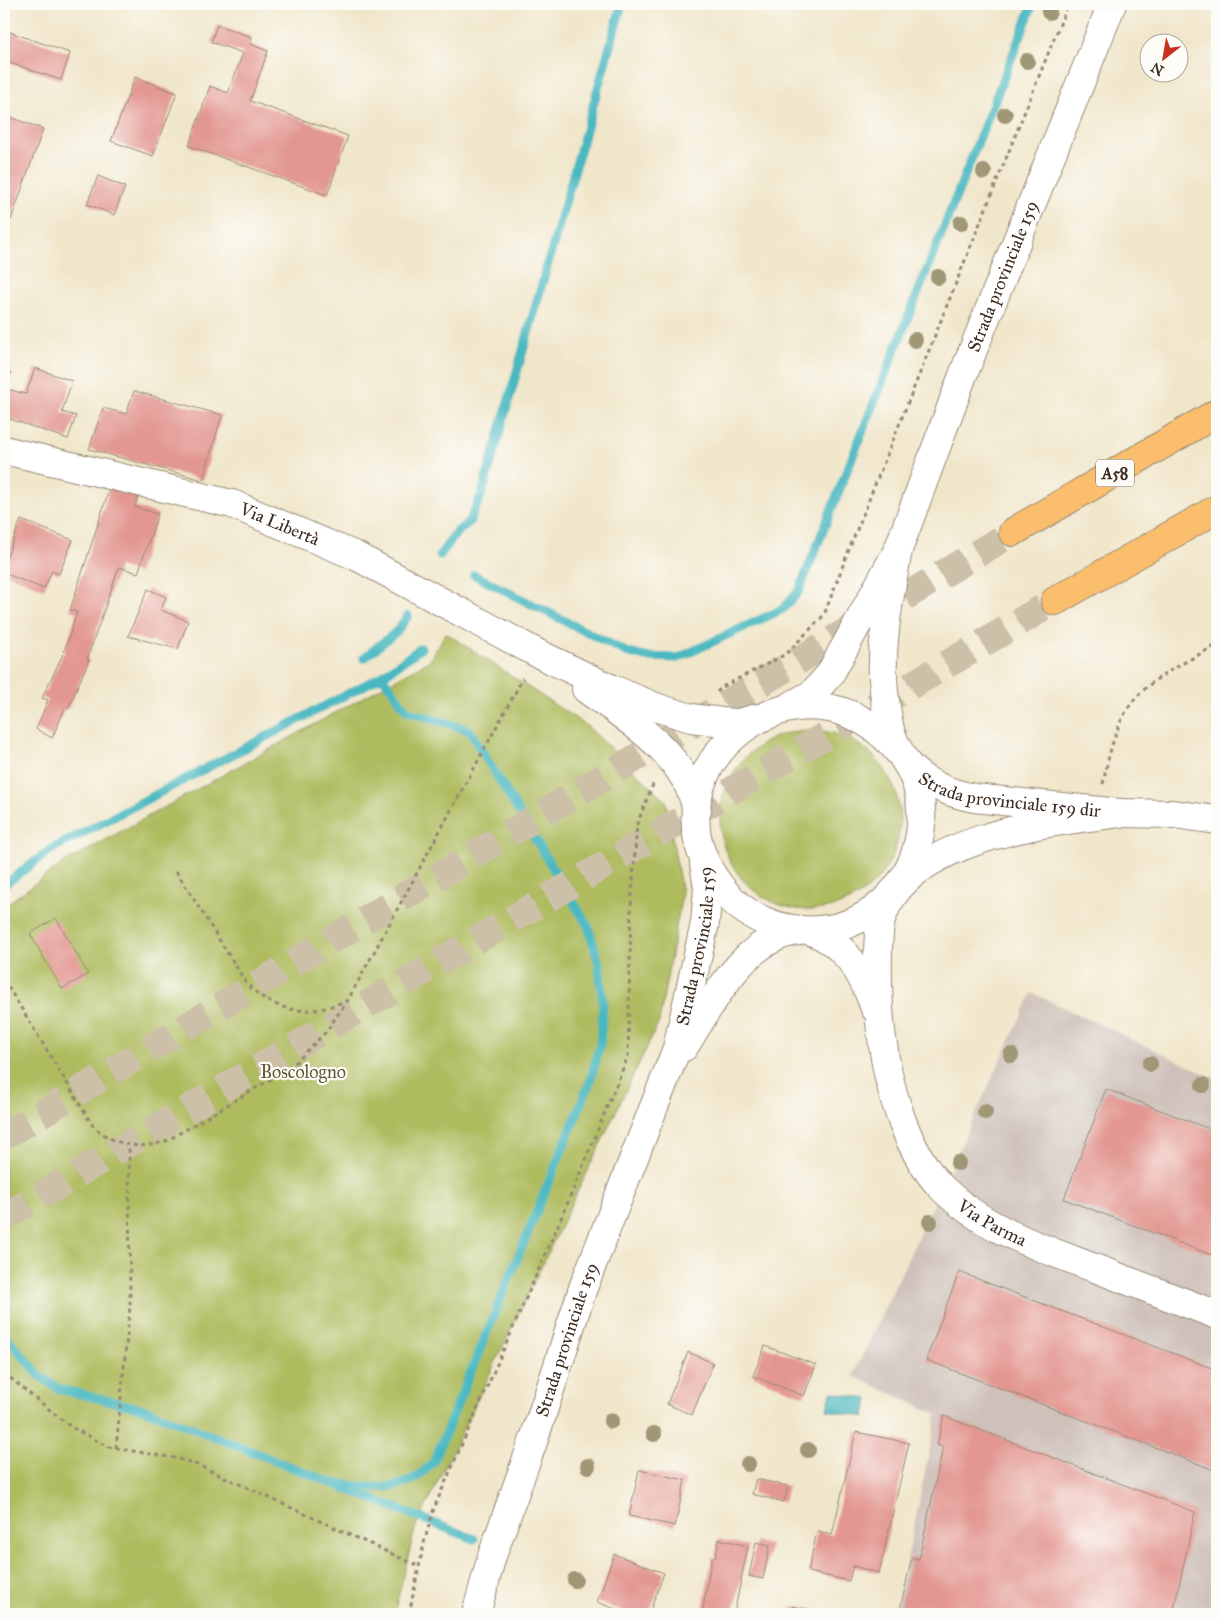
<svg xmlns="http://www.w3.org/2000/svg" width="1221" height="1618" font-family="'IM FELL Great Primer',serif">
  <style>
    .industrial { fill: #cec1ba }
    .green { fill: #aebc5e; stroke: #74733e }
    .water { fill: #4ab8c1; stroke: #427170 }
    .lines { fill: none; stroke-linecap: round; stroke-linejoin: round }
    .stream { stroke: #4ab8c1; stroke-width: 9 }
    .building { fill: #e39792 }
    .highway-tunnel { stroke: #ccc0a8; stroke-width: 28; stroke-dasharray: 28 14; stroke-linecap: butt }
    .minor-casing { stroke: #968874; stroke-width: 30 }
    .highway-casing { stroke: #968874; stroke-width: 30 }
    .path { stroke: #968874; stroke-width: 3; stroke-dasharray: 4 4; stroke-linecap: butt }
    .minor { stroke: #fff; stroke-width: 28 }
    .highway { stroke: #fabe6d; stroke-width: 28 }
    .tree { fill: #a09776 }
    .labels { text-anchor: middle; dominant-baseline: central; stroke-width: 4.5; stroke-linejoin: round; paint-order: stroke }
    .shield { fill: #fdfcf7; stroke: #75695f; stroke-width: 1 }
    .shield-label { font-size: 16px; font-weight: bold; fill: #3b2a1e }
    .street-label { font-size: 18px; fill: #3b2a1e; stroke: #fdfcf7 }
    .park-label { font-size: 18px; fill: #5e5631; stroke: #fdfcf7 }
  </style>
  <rect width="100%" height="100%" fill="#fdfcf7"/>
  <filter id="ink" filterUnits="userSpaceOnUse"><feTurbulence type="fractalNoise" baseFrequency=".02" numOctaves="2"/><feDisplacementMap in="SourceGraphic" scale="10" xChannelSelector="R" yChannelSelector="G"/><feConvolveMatrix kernelMatrix="1 2 1 2 8 2 1 2 1" color-interpolation-filters="sRGB"/></filter>
  <filter id="wash" filterUnits="userSpaceOnUse"><feTurbulence type="fractalNoise" baseFrequency=".0096" numOctaves="4" result="noise"/><feDisplacementMap in="SourceGraphic" scale="20" xChannelSelector="R" yChannelSelector="G"/><feGaussianBlur stdDeviation="1.12" result="paint"/><feColorMatrix in="noise" values="0 0 0 0 0 0 0 0 0 0 0 0 0 0 0 0 0 1.4 0 .05"/><feComposite in="paint" operator="in"/></filter>
  <g filter="url(#wash)">
    <rect width="100%" height="100%" fill="#f0e6ca"/>
    <polygon class="industrial" points="1032,993 1217,1079 1217,1614 896,1614 937,1414 853,1376"/>
    <g class="green">
      <polygon points="446,633 587,726 666,801 682,894 659,1022 415,1529 394,1614 4,1614 4,906 62,864 429,661"/>
      <circle cx="810" cy="820" r="90"/>
    </g>
    <polygon class="water" points="831,1392 868,1399 865,1417 827,1410"/>
    <g class="lines">
      <g class="stream">
        <polyline points="440,555 457,532 469,522 482,494 622,4"/>
        <polyline points="474,575 626,652 645,657 678,658 783,609 799,591 1033,4"/>
        <polyline points="364,658 397,631 408,616"/>
        <polyline points="4,885 52,849 382,676 421,648"/>
        <polyline points="4,1334 40,1376 59,1389 144,1409 474,1539"/>
        <path d="M331 1483C372 1487 404 1497 434 1461L590 1082 600 1044 603 1004 599 964 588 926 469 730 407 711 382 676"/>
      </g>
    </g>
    <g id="blocks">
      <g class="building">
        <polygon points="217,25 252,37 250,44 268,51 250,101 348,136 327,195 189,146 210,86 228,93 243,53 211,42"/>
        <polygon points="4,30 70,53 61,80 4,61"/>
        <polygon points="135,77 177,93 153,156 111,141"/>
        <polygon points="4,115 43,129 11,220 4,218"/>
        <polygon points="98,176 125,187 114,215 87,204"/>
        <polygon points="35,368 72,381 62,412 76,416 68,439 4,417 4,371 11,373 6,389 26,394"/>
        <polygon points="134,391 222,415 203,480 89,449 103,408 126,414"/>
        <polygon points="112,481 140,490 135,507 158,514 138,573 119,567 87,659 89,660 68,709 65,708 52,738 36,729 48,700 42,698 64,652 77,612 70,610"/>
        <polygon points="21,520 73,540 59,574 52,571 44,589 4,573 4,564"/>
        <polygon points="148,589 166,597 161,610 188,621 178,649 128,636"/>
        <polygon points="56,918 88,974 62,989 30,934"/>
        <polygon points="1106,1089 1217,1132 1217,1257 1064,1199"/>
        <polygon points="959,1272 1217,1370 1217,1471 926,1360"/>
        <polygon points="765,1346 816,1365 804,1396 753,1376"/>
        <polygon points="688,1352 713,1363 692,1415 667,1404"/>
        <polygon points="944,1416 1195,1512 1173,1614 899,1614 912,1557 919,1559 943,1447 937,1445"/>
        <polygon points="856,1432 909,1443 879,1573 853,1566 849,1581 808,1572 817,1531 832,1535"/>
        <polygon points="639,1470 685,1480 675,1526 629,1516"/>
        <polygon points="756,1479 788,1486 784,1502 752,1494"/>
        <polygon points="719,1539 748,1546 734,1614 702,1614 712,1557 715,1558"/>
        <polygon points="756,1542 770,1545 763,1579 749,1576"/>
        <polygon points="614,1554 664,1573 649,1614 629,1614 597,1602"/>
        <polygon points="792,1606 827,1613 826,1614 790,1614"/>
      </g>
    </g>
  </g>
  <g filter="url(#ink)">
    <use href="#blocks" fill-opacity="0" stroke="#968874" stroke-width="1"/>
    <g class="lines">
      <g class="highway-tunnel">
        <polyline points="4,1136 1013,532"/>
        <polyline points="4,1217 1055,601"/>
      </g>
      <g class="minor-casing">
        <g id="minor">
          <path id="s1" d="M4 450 232 504 356 556 537 653 610 688 658 708 691 718 722 722 738 723 757 718"/>
          <path d="M898 550C890 596 879 644 884 691 886 706 887 722 892 736 897 750 906 761 912 773 930 812 921 862 892 893 874 914 848 928 820 930 781 933 744 918 720 886 631 770 805 630 902 756"/>
          <path d="M586 689C630 721 686 754 697 811"/>
          <path id="s2" d="M787 708 812 694 830 674 898 550 963 375 1112 4"/>
          <path id="s3" d="M907 764C925 784 948 793 974 798L1120 813 1173 814 1217 820"/>
          <path id="s4" d="M1120 813C1048 822 909 837 882 917 875 940 878 1013 882 1038 888 1088 907 1153 943 1189 984 1229 1039 1247 1092 1267 1133 1283 1175 1299 1217 1315"/>
          <path d="M811 931C846 943 863 975 875 1008"/>
          <path d="M684 1047C711 1005 744 936 799 931"/>
          <path id="s5" d="M476 1614 492 1556 534 1439 583 1288 677 1048 705 923 708 888 704 864"/>
        </g>
      </g>
      <g class="highway-casing">
        <g id="highway">
          <polyline points="1013,532 1217,413"/>
          <polyline points="1055,601 1217,509"/>
        </g>
      </g>
      <g class="path">
        <polyline points="717,692 722,687 786,654 824,615 850,547 1068,4"/>
        <path d="M1103 784C1120 694 1140 686 1217 645"/>
        <path d="M176 871 247 984C276 1014 311 1017 347 1000"/>
        <path d="M4 980 93 1126C115 1146 141 1151 168 1140L273 1078 295 1063 325 1033 348 1000 523 678"/>
        <polyline points="4,1373 71,1427 109,1447 175,1458 198,1465 418,1566"/>
        <polyline points="116,1448 130,1306 129,1145"/>
        <polyline points="409,1614 424,1543 434,1508 566,1207 628,1056 631,907 637,824 654,782"/>
      </g>
      <use href="#minor" class="minor"/>
      <use href="#highway" class="highway"/>
    </g>
    <g class="tree">
      <circle cx="1049" cy="12" r="8"/>
      <circle cx="1027" cy="61" r="8"/>
      <circle cx="1005" cy="115" r="8"/>
      <circle cx="984" cy="172" r="8"/>
      <circle cx="961" cy="223" r="8"/>
      <circle cx="938" cy="277" r="8"/>
      <circle cx="915" cy="340" r="8"/>
      <circle cx="1011" cy="1055" r="8"/>
      <circle cx="1150" cy="1064" r="8"/>
      <circle cx="1203" cy="1085" r="8"/>
      <circle cx="985" cy="1112" r="8"/>
      <circle cx="958" cy="1163" r="8"/>
      <circle cx="930" cy="1222" r="8"/>
      <circle cx="611" cy="1421" r="8"/>
      <circle cx="654" cy="1434" r="8"/>
      <circle cx="808" cy="1450" r="8"/>
      <circle cx="748" cy="1464" r="8"/>
      <circle cx="588" cy="1466" r="8"/>
      <circle cx="575" cy="1580" r="8"/>
    </g>
  </g>
  <g class="labels">
    <rect class="shield" x="1096" y="459.5" width="38" height="27" rx="4"/>
    <g class="shield-label">
      <text x="1115" y="473">A58</text>
    </g>
    <g class="street-label">
      <text stroke="none"><textPath href="#s2" startOffset="490">Strada provinciale 159</textPath></text>
      <text stroke="none"><textPath href="#s1" startOffset="286">Via Libertà</textPath></text>
      <text stroke="none"><textPath href="#s3" startOffset="111">Strada provinciale 159 dir</textPath></text>
      <text stroke="none"><textPath href="#s5" startOffset="705">Strada provinciale 159</textPath></text>
      <text stroke="none"><textPath href="#s4" startOffset="619">Via Parma</textPath></text>
      <text stroke="none"><textPath href="#s5" startOffset="289">Strada provinciale 159</textPath></text>
    </g>
    <g class="park-label">
      <text x="303" y="1072">Boscologno</text>
    </g>
  </g>
  <rect width="1221" height="1618" fill="none" stroke="#fdfcf7" stroke-width="20"/>
  <g transform="translate(1164 58) rotate(211)"><circle r="24" fill="#fdfcf7" stroke="#afa8a0"/>
  <path d="M0-4L9 19L0 12L-9 19Z" fill="#c8321e"/>
  <text y="-8" font-size="14" font-weight="bold" text-anchor="middle" fill="#3b2a1e">N</text>
  </g>
</svg>
